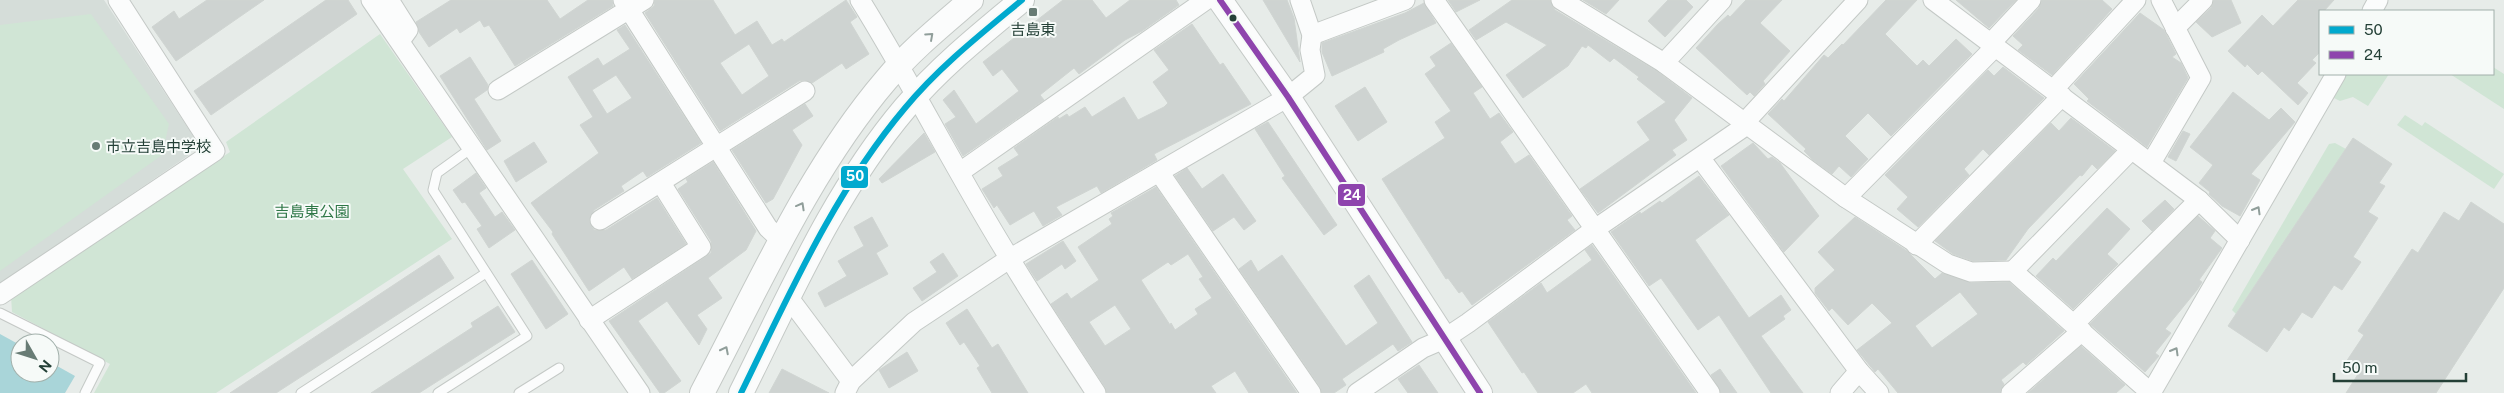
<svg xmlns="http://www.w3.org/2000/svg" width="2504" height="393" font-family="'Public Sans','Noto Sans JP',sans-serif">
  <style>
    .built { fill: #d5ddd9 }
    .green { fill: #d0e5d5 }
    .water { fill: #a9d5d9 }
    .building { fill: #ced3d1; stroke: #d0d5d2; fill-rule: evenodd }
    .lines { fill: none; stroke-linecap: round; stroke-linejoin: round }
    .service-casing { stroke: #c4c9c6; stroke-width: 11 }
    .minor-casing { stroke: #c4c9c6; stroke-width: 21 }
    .tertiary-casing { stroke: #c4c9c6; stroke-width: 26 }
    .service { stroke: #fbfcfc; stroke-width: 9 }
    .minor { stroke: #fbfcfc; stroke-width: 19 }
    .tertiary { stroke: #fbfcfc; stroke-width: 24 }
    .bus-1-casing { stroke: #f6faf8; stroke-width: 10 }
    .bus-2-casing { stroke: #f6faf8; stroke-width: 10 }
    .bus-1 { stroke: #00a9ce; stroke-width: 6 }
    .bus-2 { stroke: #8e44ad; stroke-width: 6 }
    .oneway { stroke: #909e9a }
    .poi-dot { fill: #687c75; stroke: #f6faf8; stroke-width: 2 }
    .bus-dot { fill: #244037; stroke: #f6faf8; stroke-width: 2 }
    .labels { text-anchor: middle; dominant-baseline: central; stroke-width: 4; stroke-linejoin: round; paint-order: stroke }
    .poi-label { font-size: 15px; fill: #244037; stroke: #f6faf8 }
    .park-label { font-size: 15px; fill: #2e7746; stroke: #f6faf8 }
    .line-badge { stroke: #f6faf8; stroke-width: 2 }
    .badge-label { font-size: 14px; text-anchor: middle; font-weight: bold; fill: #fff }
  </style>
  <rect width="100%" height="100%" fill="#e7ece9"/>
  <polygon class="built" points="0,0 104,0 193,136 189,155 0,284"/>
  <g class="green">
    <polygon points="91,14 169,124 162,155 0,271 0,25"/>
    <polygon points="380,34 452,137 403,169 452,239 216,393 94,393 110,364 12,312 11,296 230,152 226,142"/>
    <polygon points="2493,67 2504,74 2504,109 2450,74 2493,74"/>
    <polygon points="2346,74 2389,74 2368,106 2353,97 2340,101 2332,97"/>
    <polygon points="2405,115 2422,126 2425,122 2504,174 2494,189 2397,125"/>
    <polygon points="2335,143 2346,149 2236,314 2232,310 2329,144"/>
  </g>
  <polygon class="water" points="0,334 20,345 20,373 50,373 50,362 75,376 65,393 0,393"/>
  <g class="building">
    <polygon points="207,0 264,0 176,61 152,27 174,11 179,19"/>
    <polygon points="326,0 348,0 357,14 211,115 194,91"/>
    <polygon points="451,0 547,0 560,19 588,0 612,0 613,6 515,66 489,25 484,27 480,20 460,33 457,28 429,47 419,32 416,22"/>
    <path d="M655 0H713L735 35 757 21 772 45 782 39 784 42 846 0 857 17 850 22 869 54 846 69 842 63 812 83 805 80 799 81 720 131 645 13 654 6ZM749 44 769 76 742 95 720 63Z"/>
    <polygon points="1063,0 1092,0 1106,18 1130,0 1176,0 1179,5 1142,31 1125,40 1079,74 1074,68 1040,95 1044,100 963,156 945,124 956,117 943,100 954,90 976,124 1019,91 1002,69 993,76 983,62"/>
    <polygon points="1263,0 1287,0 1294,18 1300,62"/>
    <polygon points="1448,0 1480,0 1456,12"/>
    <polygon points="1512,0 1550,0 1555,10 1658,72 1692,98 1674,120 1687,140 1672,150 1676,155 1598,213 1580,189 1650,140 1637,122 1666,102 1637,79 1639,77 1614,58 1610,62 1588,45 1586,48 1582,46 1568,66 1523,98 1506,75 1547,45 1506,22 1476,40 1469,30"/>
    <polygon points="1583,0 1619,0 1606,14"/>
    <polygon points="1668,0 1686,0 1693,7 1665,37 1648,21"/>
    <polygon points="1746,0 1782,0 1760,23 1790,51 1763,81 1765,84 1754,96 1750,92 1747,95 1696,48 1718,24 1728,15 1730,17"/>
    <polygon points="1886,0 1917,0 1885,34 1917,66 1923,60 1929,66 1956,39 1972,54 1891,136 1868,113 1845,136 1868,159 1851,177 1839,166 1832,174 1813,160 1804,151 1806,149 1768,114 1782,99 1784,101 1824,55 1828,58 1842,44 1843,45"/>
    <polygon points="1956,0 2016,0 1989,28"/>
    <polygon points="2042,0 2102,0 2112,9 2052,75 2018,50 2023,45 2013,36 2039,8"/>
    <polygon points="2214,0 2231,0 2241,23 2212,37 2196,22 2211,8"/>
    <polygon points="2298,0 2334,0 2324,11 2320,11 2320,52 2312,60 2316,63 2297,83 2308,93 2298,105 2262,71 2258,75 2247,64 2245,67 2228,51 2262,15 2273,26"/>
    <polygon points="1424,3 1436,23 1399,40 1383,49 1384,52 1332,76 1322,52 1322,43 1405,13"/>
    <polygon points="2140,13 2164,30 2176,54 2172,57 2181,63 2188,78 2147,147 2087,101 2089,99 2074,84"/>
    <polygon points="1192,24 1220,65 1223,63 1251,104 1154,154 1157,160 1101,193 1097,186 1056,207 1062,215 1043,226 1034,211 1010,225 997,205 994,208 982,189 1003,176 998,168 1019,155 1014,148 1058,117 1059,119 1067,114 1069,117 1085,107 1092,117 1124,97 1138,120 1164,107 1168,103 1153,82 1169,70 1154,50"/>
    <path d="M625 25 701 143 647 177 643 171 621 186 624 191 594 210 589 220 594 230H606L657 198 686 244 632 279 624 267 589 291 552 234 553 232 531 203 599 153 580 125 593 117 568 77 598 58 603 66 630 49 617 30ZM616 75 632 98 607 114 592 90Z"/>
    <polygon points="1451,43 1482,87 1473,93 1490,119 1499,113 1513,132 1500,142 1515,164 1529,155 1572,216 1567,220 1575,230 1472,305 1462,291 1459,293 1448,278 1446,279 1382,179 1445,138 1435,122 1451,111 1425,74 1436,66 1430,57"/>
    <polygon points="470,57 488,85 487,90 474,99 501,141 487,150 440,76"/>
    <polygon points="2003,67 2044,98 1989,155 1983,149 1964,169 1969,175 1918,227 1897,209 1908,197 1885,175 1988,70 1994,76"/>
    <polygon points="1365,87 1387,122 1358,141 1335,106"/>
    <polygon points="2233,92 2269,120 2281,108 2295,122 2251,174 2260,180 2240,216 2222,206 2209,194 2210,192 2199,183 2213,165 2190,147"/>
    <polygon points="805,104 813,116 792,130 802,145 773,199 766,203 732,150"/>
    <polygon points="2071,118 2115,151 2097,169 2092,164 2082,176 2080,175 2028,229 2006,260 1973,261 1953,254 1935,241 2051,123 2059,131"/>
    <polygon points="1268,122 1337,225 1324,235 1282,178 1285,176 1255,129"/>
    <polygon points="2183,131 2190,134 2176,161 2168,157"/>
    <polygon points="924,133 935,152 882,183 879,179"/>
    <polygon points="2353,138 2392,164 2379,183 2385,186 2368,212 2378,218 2353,257 2361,262 2342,290 2334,285 2312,318 2302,312 2289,331 2284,327 2267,352 2228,326"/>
    <polygon points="534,142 547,162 516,182 504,161"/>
    <polygon points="1753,143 1768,159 1772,157 1780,163 1819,216 1784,252 1721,166"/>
    <polygon points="713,162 756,231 746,250 708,278 722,298 697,315 707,329 699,345 667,301 638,321 681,381 664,393 660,393 609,321 711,253 711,241 678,189 688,182 686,179"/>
    <polygon points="1187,168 1202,189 1223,174 1256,221 1244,230 1234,217 1213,231 1175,176"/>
    <polygon points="476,173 486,188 479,193 495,217 502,212 515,230 489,248 477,229 482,226 465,202 462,203 453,190"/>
    <polygon points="1699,176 1729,215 1695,240 1749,318 1781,295 1791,310 1783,316 1785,319 1761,336 1803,393 1771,393 1719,315 1698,330 1661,278 1649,286 1611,232 1640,212 1641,214 1660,201 1662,203"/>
    <path d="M1156 187 1297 393H1249L1235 371 1211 386 1216 393H1107L1105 387 1051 304 1067 293 1071 299 1099 280 1078 247 1112 224 1109 219 1113 216 1111 213ZM1188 254 1203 277 1199 279 1212 298 1195 309 1198 314 1175 330 1171 323 1170 325 1141 280 1168 262 1171 265ZM1115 305 1131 329 1105 346 1089 322Z"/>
    <polygon points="2165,200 2174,209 2152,231 2142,221"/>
    <polygon points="2471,202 2504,224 2504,288 2436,393 2346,393 2360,371 2346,362 2364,335 2358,331 2412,249 2418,253 2444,212 2459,221"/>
    <polygon points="2107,208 2130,229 2107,254 2118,264 2073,309 2036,276 2053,258 2056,261"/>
    <polygon points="2198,216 2215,231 2210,238 2222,248 2199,280 2202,282 2197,290 2165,329 2171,333 2155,353 2159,356 2145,372 2090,324"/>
    <polygon points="872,217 888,246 876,253 888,274 825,307 818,293 847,276 838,261 864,246 854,227"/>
    <path d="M1855 217 1907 251 1935 279 1942 273 1971 283 2009 282 2064 331 2026 365 2023 362 2001 380 2004 384 2000 393H1898L1878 369 1875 372 1857 350 1892 323 1872 303 1848 325 1832 308 1829 311 1815 293V288L1835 270 1818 252ZM1960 292 1978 314 1932 348 1915 326Z"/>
    <polygon points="1063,241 1076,261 1065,269 1062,264 1037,281 1026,264"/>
    <polygon points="1592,245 1696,393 1592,393 1586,384 1573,393 1538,393 1524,372 1522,373 1488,322 1541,283 1547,293 1592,260 1585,250"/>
    <polygon points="943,253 958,276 922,301 913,288 937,272 930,262"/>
    <polygon points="439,255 454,278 276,393 230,393"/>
    <polygon points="1282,255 1346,346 1378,323 1354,286 1369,275 1412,342 1398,351 1393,344 1342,379 1346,385 1334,393 1322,393 1320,387 1239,269 1251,260 1258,272"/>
    <polygon points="532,260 568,314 546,329 511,274"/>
    <polygon points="498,306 515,332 419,393 371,393 473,327 471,323"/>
    <polygon points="967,309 992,348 998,344 1028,393 992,393 977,368 980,366 964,342 960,345 946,323"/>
    <polygon points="2081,346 2125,385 2116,393 2028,393"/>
    <polygon points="907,352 918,371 889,388 879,370"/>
    <polygon points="1419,365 1438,393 1408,393 1398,379"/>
    <polygon points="782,369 829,393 769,393"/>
    <polygon points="1720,369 1737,393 1721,393 1711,375"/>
  </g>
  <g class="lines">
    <g class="service-casing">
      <g id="service">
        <polyline points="0,313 100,363 85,393"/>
        <polyline points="301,393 486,273"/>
        <polyline points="438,393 527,336 433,190 437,173 473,147"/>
        <polyline points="519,393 559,368"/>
      </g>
    </g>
    <g class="minor-casing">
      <g id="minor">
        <polyline points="371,0 640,393"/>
        <polyline points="389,0 408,30 400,41"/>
        <polyline points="623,0 768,228 782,241"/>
        <path d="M860 0C913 85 957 174 1010 259 1037 304 1067 348 1096 393"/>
        <polyline points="1434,0 1710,393"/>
        <polyline points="1561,0 1664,63 1846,198 1948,264 1971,272 2013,271 2151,393"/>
        <polyline points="1933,0 2199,200 2240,240"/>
        <polyline points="2372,11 2378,0"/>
        <polyline points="2175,28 2203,0"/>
        <polyline points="1312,35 1405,0"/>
        <polyline points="1990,44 2031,0"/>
        <polyline points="1664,63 1722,0"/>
        <polyline points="498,90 644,0"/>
        <polyline points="2053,90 2136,0"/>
        <polyline points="1701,159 1859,371 1879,393"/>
        <polyline points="2151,163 2201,78 2161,0"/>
        <polyline points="960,172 1206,0"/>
        <polyline points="1159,172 1311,393"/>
        <polyline points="1846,198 1994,48"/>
        <polyline points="600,220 805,91"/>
        <polyline points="1916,245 2062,96"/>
        <polyline points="2013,271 2131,150"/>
        <polyline points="0,295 215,151 118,0"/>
        <polyline points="789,298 851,381"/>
        <polyline points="589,320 701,247 661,183"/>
        <polyline points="2074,324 2199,200"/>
        <polyline points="845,393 851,381 914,322 1009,259 1288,97 1315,75 1310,50 1312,35 1300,0"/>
        <polyline points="1357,393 1423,348 1444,339 1468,323 1595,229 1741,129 1745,122 1858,0"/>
        <polyline points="1840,393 1859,371"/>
        <polyline points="2011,393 2082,331"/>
        <polyline points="2151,393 2336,74"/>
      </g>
    </g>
    <g class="tertiary-casing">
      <g id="tertiary">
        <polyline points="1220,0 1288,97 1480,393"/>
        <path d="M702 393C757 289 809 170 886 80 911 50 942 25 971 0"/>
        <path d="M741 393C790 295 834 192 905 108 940 67 981 34 1022 0"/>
      </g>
    </g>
    <use href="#service" class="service"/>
    <use href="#minor" class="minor"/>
    <use href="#tertiary" class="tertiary"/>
    <g class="bus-1-casing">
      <path id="bus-1" d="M741 393C789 295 834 192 905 108 939 67 981 34 1022 0"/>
    </g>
    <g class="bus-2-casing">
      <polyline id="bus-2" points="1220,0 1288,97 1480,393"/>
    </g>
    <use href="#bus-1" class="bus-1"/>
    <use href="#bus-2" class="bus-2"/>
  </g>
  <defs><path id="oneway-chevron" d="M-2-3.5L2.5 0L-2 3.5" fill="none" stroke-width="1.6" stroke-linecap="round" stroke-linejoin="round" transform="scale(1.25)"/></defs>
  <g class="oneway">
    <use href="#oneway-chevron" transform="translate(930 36) rotate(-42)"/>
    <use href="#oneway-chevron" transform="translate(801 206) rotate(-61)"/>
    <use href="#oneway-chevron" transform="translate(2257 210) rotate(-60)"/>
    <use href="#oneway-chevron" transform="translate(725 350) rotate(-63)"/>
    <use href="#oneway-chevron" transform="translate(2175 351) rotate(-60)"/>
  </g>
  <g class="poi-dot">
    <rect x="1028" y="7" width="10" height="10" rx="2.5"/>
    <circle cx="96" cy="146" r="5"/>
  </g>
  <circle class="bus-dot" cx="1233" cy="18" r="4.5"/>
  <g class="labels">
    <g class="poi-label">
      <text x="1033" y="29">吉島東</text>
      <text x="106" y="146" text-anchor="start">市立吉島中学校</text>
    </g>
    <g class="park-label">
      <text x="312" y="211">吉島東公園</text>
    </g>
  </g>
  <g class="line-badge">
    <rect x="840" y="165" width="29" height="24" rx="5" fill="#00a9ce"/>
    <rect x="1337" y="183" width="29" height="24" rx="5" fill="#8e44ad"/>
  </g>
  <g class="badge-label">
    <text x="855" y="181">50</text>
    <text x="1352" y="200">24</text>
  </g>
  <rect x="2319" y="10" width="175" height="65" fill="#f6faf8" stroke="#a2b0ab"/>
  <rect x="2329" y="26" width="25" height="8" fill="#00a9ce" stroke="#a2b0ab"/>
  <text x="2364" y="35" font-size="15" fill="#244037">50</text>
  <rect x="2329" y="51" width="25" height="8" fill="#8e44ad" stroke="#a2b0ab"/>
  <text x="2364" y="60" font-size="15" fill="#244037">24</text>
  <g transform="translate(35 358) rotate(129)"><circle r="24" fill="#f6faf8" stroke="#a2b0ab"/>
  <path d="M0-4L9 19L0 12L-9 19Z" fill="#687c75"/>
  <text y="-8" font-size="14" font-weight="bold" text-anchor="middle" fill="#244037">N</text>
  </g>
  <path d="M2334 373v8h132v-8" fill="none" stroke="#244037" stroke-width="2.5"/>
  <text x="2342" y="373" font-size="15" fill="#244037" stroke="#f6faf8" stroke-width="4" paint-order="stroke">50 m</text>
</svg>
